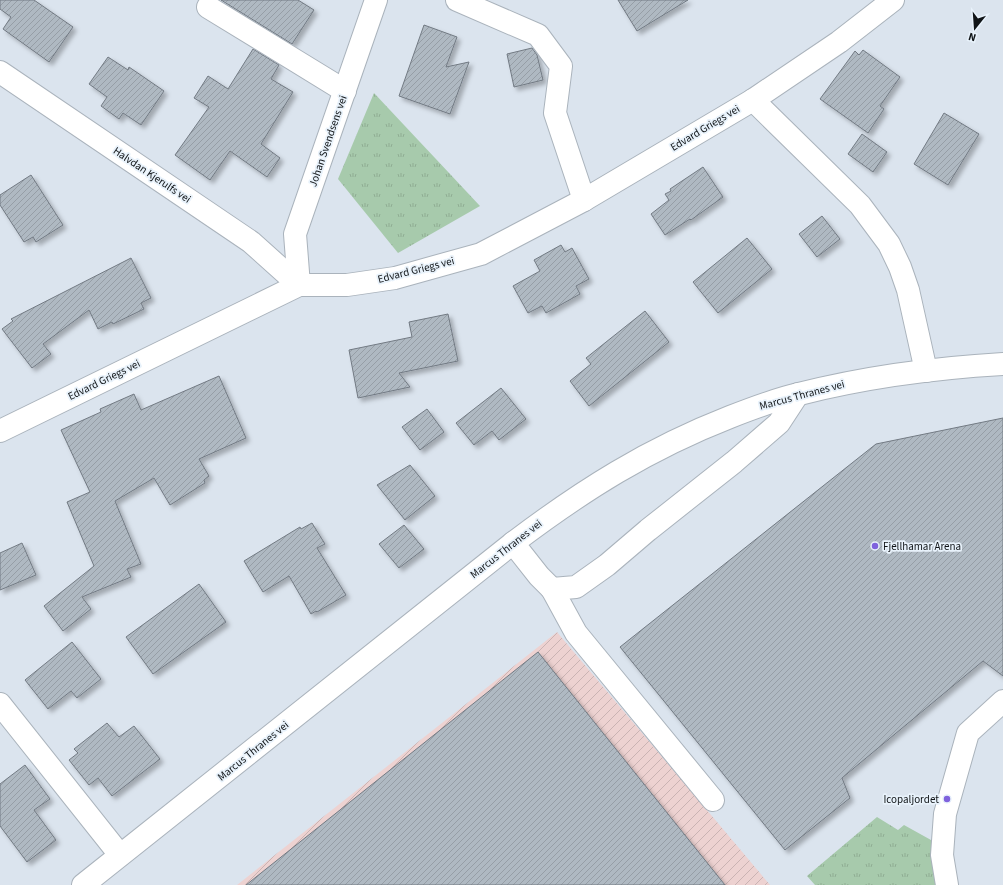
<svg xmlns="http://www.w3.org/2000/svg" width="1003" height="885" font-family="'Source Sans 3',sans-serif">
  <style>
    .industrial { fill: url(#industrial-furrows) }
    .park { fill: url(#park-tufts) }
    .building { fill: url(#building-hatch); stroke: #727a83; filter: url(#shadow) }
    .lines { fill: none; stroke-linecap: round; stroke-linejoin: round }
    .minor-casing { stroke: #aab3bc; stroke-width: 24 }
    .major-casing { stroke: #aab3bc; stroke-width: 24 }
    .minor { stroke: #fff; stroke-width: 22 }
    .major { stroke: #fff; stroke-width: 22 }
    .poi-dot { fill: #7f62dd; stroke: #e8f2fb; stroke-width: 1.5 }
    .labels { text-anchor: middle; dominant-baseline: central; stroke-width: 3.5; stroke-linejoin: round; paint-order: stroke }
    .street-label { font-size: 11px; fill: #101417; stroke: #e8f2fb }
    .poi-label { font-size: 11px; fill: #101417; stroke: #e8f2fb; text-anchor: start }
  </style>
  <defs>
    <pattern id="industrial-furrows" width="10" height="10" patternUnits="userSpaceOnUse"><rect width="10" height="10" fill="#edd2d1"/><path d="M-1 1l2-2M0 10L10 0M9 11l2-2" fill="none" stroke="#cab3b3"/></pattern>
    <pattern id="park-tufts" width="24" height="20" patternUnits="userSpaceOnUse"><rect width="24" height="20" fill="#a7caac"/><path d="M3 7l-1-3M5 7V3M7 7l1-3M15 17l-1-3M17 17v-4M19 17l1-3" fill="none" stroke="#8fad93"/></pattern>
    <pattern id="building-hatch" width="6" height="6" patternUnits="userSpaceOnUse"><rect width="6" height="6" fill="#afb9c2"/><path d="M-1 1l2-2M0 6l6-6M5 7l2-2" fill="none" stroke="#969ea6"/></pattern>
    <filter id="shadow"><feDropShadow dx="3.5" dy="3.5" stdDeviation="2" flood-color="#0004"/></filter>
  </defs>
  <rect width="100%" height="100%" fill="#dbe4ee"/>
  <polygon class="industrial" points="557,632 770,885 237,885"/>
  <g class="park">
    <polygon points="374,93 480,206 398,253 338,179"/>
    <polygon points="877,817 898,830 904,825 931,840 938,885 815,885 807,876"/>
  </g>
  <g class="building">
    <polygon points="0,0 34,0 73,27 49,62 3,29 11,17 0,9"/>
    <polygon points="221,0 298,0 314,10 292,44"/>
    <polygon points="618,0 688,0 637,31"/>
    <polygon points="424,25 457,37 446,67 469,62 450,114 399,96"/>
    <polygon points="532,48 537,55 543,80 514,87 507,54"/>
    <polygon points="253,49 279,65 271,79 293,92 261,144 280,158 267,177 230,151 210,180 175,155 209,107 194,98 208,76 228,89"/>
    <polygon points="863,50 900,77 880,106 884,109 868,133 820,99 855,51 859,55"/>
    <polygon points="108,57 128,70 129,67 164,91 141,125 123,113 119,119 101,106 107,97 89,84"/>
    <polygon points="944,113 979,134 948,185 914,164"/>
    <polygon points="862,134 887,152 873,172 848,154"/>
    <polygon points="703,167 723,197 691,220 690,219 665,235 651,214 669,200 665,194 671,191 670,189"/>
    <polygon points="31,175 63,225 36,242 33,237 24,242 0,205 0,195"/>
    <polygon points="822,216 840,239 817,257 799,234"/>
    <polygon points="747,238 772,269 718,313 693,282"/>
    <polygon points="561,245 565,252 572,248 589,279 576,286 580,294 546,313 542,306 528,313 513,286 540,271 534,260"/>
    <polygon points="131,258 151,298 141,303 144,309 113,324 112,322 98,329 89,310 43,344 51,354 32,368 2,329 13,321 11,319"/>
    <polygon points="645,311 669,342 589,406 570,381 591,364 586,358"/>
    <polygon points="448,314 458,361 399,373 410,387 358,398 349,350 412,337 409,322"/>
    <polygon points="219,376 246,438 199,459 209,476 204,480 205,483 170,505 154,478 115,501 141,564 127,569 131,577 82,597 91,609 63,631 44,606 94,566 67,502 90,492 61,430 101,412 100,409 134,394 141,410"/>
    <polygon points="501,388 526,419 499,440 492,431 474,445 456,423"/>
    <polygon points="427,409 444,432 420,450 402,427"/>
    <polygon points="1003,418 1003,676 983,661 842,778 850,798 785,850 620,647 876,444"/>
    <polygon points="410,465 435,496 405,520 377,485"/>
    <polygon points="312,523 325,544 317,548 346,595 317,612 316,611 311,614 289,576 263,592 244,561 300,527 301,529"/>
    <polygon points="404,525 424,549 399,568 379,544"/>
    <polygon points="22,543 36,575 0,590 0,553"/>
    <polygon points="199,584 226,622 153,674 126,637"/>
    <polygon points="72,642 101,679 77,698 71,691 48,709 25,680"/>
    <polygon points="538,652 725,885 246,885"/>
    <polygon points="107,723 119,737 134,726 160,759 112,796 98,778 89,785 69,760 78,753 74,749"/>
    <polygon points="25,765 50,799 34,810 56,840 27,862 0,826 0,784"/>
  </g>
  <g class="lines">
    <g class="minor-casing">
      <g id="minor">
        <polyline points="457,0 538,35 561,66 555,113 584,200"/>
        <polyline points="208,7 345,91"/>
        <polyline points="0,72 251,242 299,285"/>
        <polyline points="753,100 860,205 889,244 900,267 908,290 926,371"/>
        <polyline points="299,285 295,234 376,0"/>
        <polyline points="0,431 299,285 347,285 395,278 481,254 584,200 753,100 839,42 893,0"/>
        <polyline points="513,543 539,576 552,589 576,633 713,800"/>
        <polyline points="552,589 576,587 607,565 648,530 734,462 779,423 798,394"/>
        <polyline points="0,704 120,855"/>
        <polyline points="947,885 942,855 945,814 968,733 1003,701"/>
      </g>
    </g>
    <g class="major-casing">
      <path id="major" d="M83 885 513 543C583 490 648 449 730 417 753 408 776 399 799 394 866 377 934 368 1003 364"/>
    </g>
    <use href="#minor" class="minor"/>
    <use href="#major" class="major"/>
  </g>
  <g class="poi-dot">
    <circle cx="875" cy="546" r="4"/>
    <circle cx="947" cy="799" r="4"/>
  </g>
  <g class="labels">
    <g class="street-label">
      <text transform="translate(705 128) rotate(-31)">Edvard Griegs vei</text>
      <text transform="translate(328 141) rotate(-71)">Johan Svendsens vei</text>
      <text transform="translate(152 175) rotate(34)">Halvdan Kjerulfs vei</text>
      <text transform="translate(416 270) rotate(-14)">Edvard Griegs vei</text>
      <text transform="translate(104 380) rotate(-26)">Edvard Griegs vei</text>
      <text transform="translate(802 395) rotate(-15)">Marcus Thranes vei</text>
      <text transform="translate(506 549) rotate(-38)">Marcus Thranes vei</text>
      <text transform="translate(253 751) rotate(-39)">Marcus Thranes vei</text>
    </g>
    <g class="poi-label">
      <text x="883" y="546">Fjellhamar Arena</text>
      <text x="939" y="799" text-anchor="end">Icopaljordet</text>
    </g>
  </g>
  <g transform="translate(975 28) rotate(197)" stroke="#e8f2fb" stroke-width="3" paint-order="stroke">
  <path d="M0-3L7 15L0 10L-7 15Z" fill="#101417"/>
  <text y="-6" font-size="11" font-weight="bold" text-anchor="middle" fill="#101417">N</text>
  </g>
</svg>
